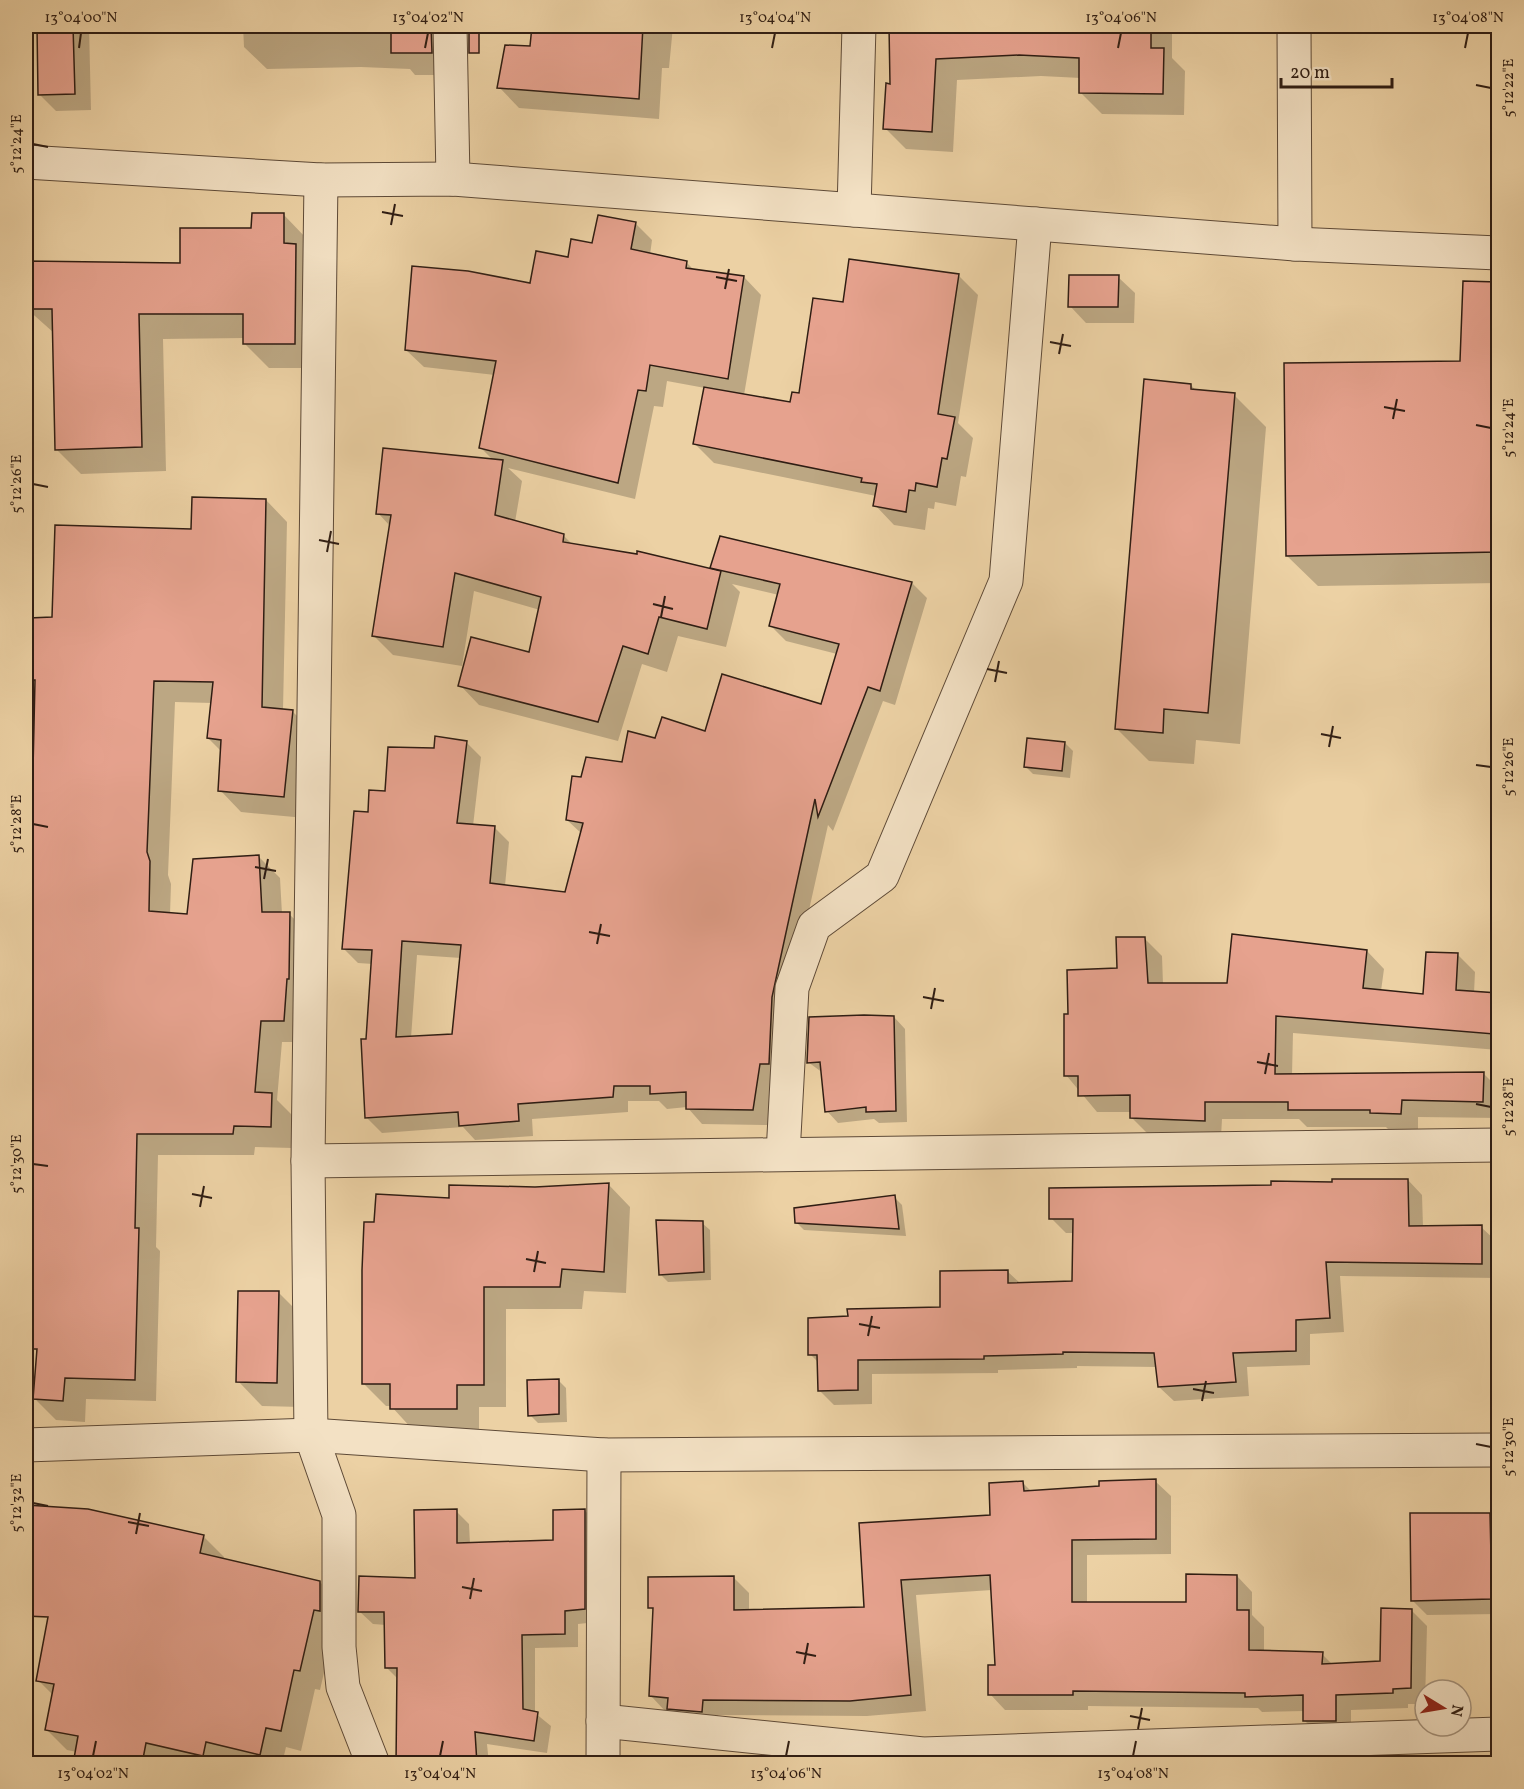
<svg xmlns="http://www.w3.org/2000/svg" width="1524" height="1789" font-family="Vollkorn,serif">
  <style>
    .shadow { fill: #0003; fill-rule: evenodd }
    .building { fill: #e6a28e; stroke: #2f1d13; stroke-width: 1.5; fill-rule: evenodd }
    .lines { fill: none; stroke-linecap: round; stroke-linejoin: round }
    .street-casing { stroke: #5e4a37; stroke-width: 35 }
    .street { stroke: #f3e1c4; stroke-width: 33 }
    .ticks { fill: none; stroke: #2f1d13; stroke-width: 2 }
    .neatline { fill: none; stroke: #2f1d13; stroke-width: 2 }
    .ticks-label { font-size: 15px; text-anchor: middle; fill: #2f1d13 }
  </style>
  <rect width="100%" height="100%" fill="#ecd1a4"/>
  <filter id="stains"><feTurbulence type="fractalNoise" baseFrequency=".00333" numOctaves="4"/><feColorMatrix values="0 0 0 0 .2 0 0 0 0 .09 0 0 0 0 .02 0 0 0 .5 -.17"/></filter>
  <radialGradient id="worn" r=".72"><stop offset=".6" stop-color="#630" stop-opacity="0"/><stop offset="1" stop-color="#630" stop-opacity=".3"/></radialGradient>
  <g class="shadow">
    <polygon points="38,26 89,26 91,110 56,111 40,95"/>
    <polygon points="243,26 450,26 449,75 415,75 410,69 361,67 267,69 244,47"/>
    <polygon points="533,26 673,26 669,68 662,68 659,119 519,108 499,87 532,48"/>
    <polygon points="891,26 1172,26 1172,58 1185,71 1184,115 1102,114 1081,93 1081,78 1041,76 957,80 953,152 906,149 885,128 892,85"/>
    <polygon points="284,215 308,240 319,368 269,368 244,343 244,338 163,339 166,471 81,474 56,449 54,333 26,308 181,265"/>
    <path d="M635 223 652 240 650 255 687 263 695 271 744 277 761 295 744 395 792 404 800 395 844 304 959 276 978 295 958 423 973 438 966 477 961 476 956 506 935 502 934 509 928 508 925 530 894 525 875 505 876 496 714 463 695 444 705 388 667 381 663 407 654 406 635 499 508 468 522 481 515 522 564 536 573 545 716 571 712 568 912 583 927 598 895 705 883 701 833 831 828 825 786 1013 768 1125 702 1124 687 1107 667 1109 659 1101H628V1112L532 1119 533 1136 475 1140 463 1127 382 1133 367 1118 373 964 358 963 343 948 369 814 386 792 435 750 466 742 481 757 473 826 494 827 509 842 505 886 567 893 582 834 567 820 582 779 623 764 656 740 706 733 822 706 837 654 786 641 771 626 779 595 732 584 740 592 726 647 678 636 667 672 642 664 618 741 479 705 460 685 530 654 540 610 474 591 462 666 393 655 373 635 390 526 378 513 494 461 481 448 495 375 424 367 406 350 531 285 569 259ZM417 955 461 958 453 1035 411 1038Z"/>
    <polygon points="1118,277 1135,293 1134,323 1086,323 1070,306"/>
    <polygon points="1464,283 1498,284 1498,583 1318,586 1287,556 1461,363"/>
    <polygon points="1191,385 1197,392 1234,395 1266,427 1240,744 1196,740 1194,764 1149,761 1117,729"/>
    <polygon points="266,500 287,522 283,710 292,711 314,733 305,818 241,812 220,790 222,752 208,738 212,703 175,702 168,875 171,884 170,914 189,915 258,856 280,878 282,914 289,914 311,935 305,1042 282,1042 277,1100 293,1116 292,1148 255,1147 254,1155 158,1155 156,1247 160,1251 156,1401 86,1399 85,1422 56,1420 34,1398 38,1353 34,1348 33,1195 26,1188 26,853 35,770 37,684 32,679 54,619 192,530"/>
    <polygon points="1065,743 1073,751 1070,778 1033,774 1025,766"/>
    <path d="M1144 938 1162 956 1163 984 1228 985 1367 951 1384 969 1381 991 1425 995 1457 954 1475 972 1474 993 1498 994V1118L1418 1117V1130H1389L1386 1127H1307L1299 1119H1222L1221 1137 1149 1135 1132 1118V1112H1097L1066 1075 1070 1016 1118 970ZM1293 1033 1498 1050 1497 1087 1483 1073 1292 1075Z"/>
    <polygon points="894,1017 905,1029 907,1122 879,1123 874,1119 838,1123 827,1111 823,1073 808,1062"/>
    <polygon points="1408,1180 1422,1195 1423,1227 1481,1227 1496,1241 1496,1278 1340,1276 1344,1332 1310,1334 1310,1365 1247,1367 1249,1396 1174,1401 1159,1387 1157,1367 1077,1366 1077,1368 998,1370 998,1373 872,1374 872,1404 834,1405 819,1390 819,1363 810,1354 850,1318 941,1309 1007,1271 1021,1284 1074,1283 1075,1233 1066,1233 1051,1218 1272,1187 1272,1183"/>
    <polygon points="608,1184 630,1207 626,1293 584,1291 582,1309 506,1309 506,1407 479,1407 479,1431 414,1431 391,1406 386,1406 364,1384 376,1224 450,1200 535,1188"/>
    <polygon points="894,1197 902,1205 906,1236 804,1230 796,1222"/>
    <polygon points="702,1223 710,1230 711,1280 668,1282 660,1274"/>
    <polygon points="279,1293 303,1317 301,1407 262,1406 238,1381"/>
    <polygon points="558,1380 566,1388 567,1422 538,1423 530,1415"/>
    <polygon points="1155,1481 1171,1496 1171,1554 1087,1555 1087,1604 1187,1603 1237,1576 1252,1592 1252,1615 1264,1627 1264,1652 1322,1654 1333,1665 1382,1662 1411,1610 1427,1626 1425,1704 1408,1704 1408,1708 1351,1710 1351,1736 1320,1736 1304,1720 1304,1711 1262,1712 1258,1708 1088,1706 1088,1710 1005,1710 990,1694 997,1667 992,1590 916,1595 926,1711 867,1716 718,1715 717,1727 666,1712 651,1696 654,1611 650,1607 733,1577 749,1593 749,1611 866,1609 861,1525 992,1516 1023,1483 1032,1492"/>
    <polygon points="1498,1490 1498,1614 1427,1615 1412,1600 1412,1514 1498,1514"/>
    <polygon points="26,1506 88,1510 203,1536 224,1557 223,1560 320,1582 340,1603 320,1690 315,1689 301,1751 286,1747 282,1764 75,1764 77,1752 67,1750 47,1730 53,1695 38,1680 52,1605 35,1603 26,1594"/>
    <polygon points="584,1510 598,1523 597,1622 578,1624 578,1647 535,1648 535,1713 551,1726 547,1753 487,1744 489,1764 403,1764 398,1679 386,1667 386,1625 373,1624 359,1611 417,1579 456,1511 469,1524 470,1544 555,1541"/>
    <polygon points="1324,1761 1326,1764 1267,1764"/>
  </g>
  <g class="building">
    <polygon points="37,26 73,26 75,94 38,95"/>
    <polygon points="391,26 431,26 432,53 391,53"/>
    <rect x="469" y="26" width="10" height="27"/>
    <polygon points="532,26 643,26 639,99 497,88 505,45 530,46"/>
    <polygon points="889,26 1151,26 1151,48 1164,48 1163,94 1079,93 1079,58 1019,55 936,59 932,132 883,129 886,83 890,84"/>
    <polygon points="252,213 284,213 284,243 296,244 295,344 243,344 243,314 139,314 142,447 55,450 52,309 26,309 26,261 180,263 180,228 251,228"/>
    <polygon points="598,215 636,222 631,249 687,261 686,268 744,276 728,379 650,365 646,391 638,390 618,483 479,448 496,361 405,350 412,266 468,271 530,283 536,251 568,257 571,239 592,243"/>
    <polygon points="849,259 959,274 938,414 955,417 947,459 942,458 937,487 916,483 915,491 909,490 906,512 873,506 877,484 861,482 862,478 693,444 704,387 790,402 792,392 799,393 813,298 843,302"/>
    <polygon points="1069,275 1119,275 1118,307 1068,307"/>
    <polygon points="1463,281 1498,282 1498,552 1286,556 1284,363 1460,361"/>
    <polygon points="1144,379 1191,384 1191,389 1235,393 1208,713 1164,709 1163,733 1115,729"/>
    <polygon points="383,448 503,460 495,515 564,534 563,542 637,554 637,551 721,571 707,629 659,617 648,654 623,646 598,722 458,686 471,637 529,652 541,597 455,573 443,647 372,636 391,515 376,514"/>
    <polygon points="192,497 266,499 262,707 293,710 284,797 218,791 221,740 207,738 213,682 154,681 147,852 150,861 149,911 187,914 193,859 259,855 262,912 290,912 289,979 287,979 284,1021 261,1021 255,1092 272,1093 271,1127 234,1126 233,1134 137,1134 135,1228 139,1228 135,1380 65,1378 63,1401 33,1399 37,1349 32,1349 31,1184 26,1184 26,861 29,769 33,769 35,680 31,680 29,618 52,617 55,525 191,529"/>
    <path d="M720 536 912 582 880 691 868 687 818 817 815 799 772 997 769 1064H760L753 1110 686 1109V1092L650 1094V1086H614L613 1097 518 1104 519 1121 459 1126 458 1112 365 1118 361 1039H366L372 950 342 949 354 811 368 812 369 790 385 791 388 747 434 748 435 736 467 741 457 823 495 826 490 883 565 892 583 823 566 820 572 776 581 777 586 757 622 762 628 731 655 738 662 717 705 731 722 674 821 704 839 644 769 626 780 584 710 568ZM402 941 461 945 452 1034 396 1037Z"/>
    <polygon points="1027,738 1065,742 1062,771 1024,767"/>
    <polygon points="1232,934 1367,950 1363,988 1423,994 1426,952 1458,953 1456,990 1498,993 1494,1034 1276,1016 1275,1074 1484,1072 1483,1102 1402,1100 1401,1114 1370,1113 1370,1110 1288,1110 1288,1102 1205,1102 1205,1121 1130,1118 1130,1095 1078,1096 1078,1076 1064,1076 1064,1014 1068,1014 1067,970 1117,968 1116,937 1145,937 1148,983 1227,983"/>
    <polygon points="864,1015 894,1016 896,1111 866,1112 866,1107 825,1112 820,1062 807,1063 809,1017"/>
    <polygon points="1332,1179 1408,1179 1409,1226 1482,1225 1482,1264 1326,1262 1330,1318 1296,1320 1296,1351 1233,1353 1236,1382 1158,1387 1154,1353 1063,1352 1063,1354 984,1356 984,1359 858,1360 858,1390 818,1391 817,1355 808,1355 808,1318 848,1316 847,1309 940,1307 940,1271 1008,1270 1008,1283 1072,1281 1073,1219 1049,1219 1049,1188 1271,1185 1271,1181 1332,1182"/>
    <polygon points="609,1183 604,1272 562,1269 560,1287 484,1287 484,1385 457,1385 457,1409 390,1409 390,1384 362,1384 362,1270 364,1222 374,1222 376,1194 449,1198 449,1185 535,1187"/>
    <polygon points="895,1195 899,1229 795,1223 794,1208"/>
    <polygon points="656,1220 703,1221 704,1272 659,1275"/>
    <polygon points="238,1291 279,1291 277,1383 236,1382"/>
    <polygon points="559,1379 559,1414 528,1416 527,1380"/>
    <polygon points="1156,1479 1156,1539 1072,1540 1072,1602 1186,1602 1186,1574 1237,1575 1237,1610 1249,1610 1249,1650 1323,1652 1322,1664 1380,1661 1381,1608 1412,1609 1411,1688 1393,1689 1393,1693 1336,1695 1336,1721 1303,1721 1303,1695 1245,1697 1245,1693 1073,1691 1073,1695 988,1695 988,1665 995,1665 990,1575 901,1580 911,1695 850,1701 703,1700 702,1712 667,1709 668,1698 649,1696 653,1608 648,1608 648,1577 734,1576 734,1610 864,1607 859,1523 990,1515 989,1483 1023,1481 1024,1491 1099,1486 1099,1481"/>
    <polygon points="26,1505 88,1509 204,1535 200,1553 320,1581 320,1611 314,1610 300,1671 294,1670 281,1731 266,1728 260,1755 206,1742 203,1756 146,1743 142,1764 73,1764 78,1736 45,1730 54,1684 36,1681 48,1617 26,1616"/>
    <polygon points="457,1509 457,1543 553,1540 553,1510 585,1509 585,1609 565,1611 565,1634 522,1635 523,1709 538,1712 534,1741 475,1732 477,1764 396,1764 397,1668 385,1668 384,1612 358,1612 359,1576 415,1578 414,1510"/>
    <polygon points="1410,1513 1490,1513 1492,1599 1411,1601"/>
  </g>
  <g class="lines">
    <g class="street-casing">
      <g id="street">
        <polyline points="450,26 453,179"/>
        <polyline points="1294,26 1295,244"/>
        <polyline points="26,162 321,180 453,179 1295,244 1498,253"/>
        <polyline points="321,180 308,1161 311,1435 339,1515 339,1647 343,1687 373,1764"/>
        <polyline points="854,210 859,26"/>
        <polyline points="783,1154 792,988 814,926 882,876 1006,581 1035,224"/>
        <polyline points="308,1161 1498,1145"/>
        <polyline points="26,1445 311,1435 604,1455 1498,1450"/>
        <polyline points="603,1721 923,1754 1498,1734"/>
        <polyline points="603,1764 604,1455"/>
      </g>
    </g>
    <use href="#street" class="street"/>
  </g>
  <path class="ticks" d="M79 48 81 33M425 48 428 33M772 48 775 33M1118 48 1121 33M1465 48 1468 33M1476 85 1491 88M33 144 48 147M382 212 403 216M391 225 395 204M716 277 737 281M725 289 729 269M1050 342 1071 346M1059 354 1063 334M1384 407 1405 411M1393 419 1397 399M1476 425 1491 428M33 484 48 487M319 540 339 544M327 552 331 531M653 604 673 609M661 617 665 596M987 669 1007 673M995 682 999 661M1321 734 1341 738M1329 747 1333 726M1476 765 1491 767M33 824 48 827M255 867 276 871M264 879 268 859M589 932 610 936M597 944 601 924M923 997 944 1001M931 1009 935 988M1257 1062 1278 1066M1265 1074 1269 1053M1476 1104 1491 1107M33 1164 48 1166M192 1194 212 1198M200 1207 204 1186M526 1259 546 1263M534 1272 538 1251M859 1324 880 1328M868 1336 872 1316M1193 1389 1214 1393M1202 1401 1206 1381M1476 1444 1491 1447M33 1503 48 1506M128 1522 149 1526M136 1534 140 1513M462 1587 482 1591M470 1599 474 1578M796 1652 816 1656M804 1664 808 1643M1130 1716 1150 1720M1138 1729 1142 1708M93 1756 96 1741M440 1756 443 1741M786 1756 789 1741M1133 1756 1136 1741"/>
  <rect width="1524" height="1789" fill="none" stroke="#ecd1a4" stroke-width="66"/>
  <g transform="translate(1443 1708) rotate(101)"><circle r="28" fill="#f3e1c4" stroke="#a5937d" stroke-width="1.5"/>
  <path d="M0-4.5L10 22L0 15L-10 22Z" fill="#8f2418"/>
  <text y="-9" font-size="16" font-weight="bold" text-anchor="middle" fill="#2f1d13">N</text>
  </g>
  <path d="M1281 78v9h111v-9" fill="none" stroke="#2f1d13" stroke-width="3"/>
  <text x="1290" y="78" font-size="18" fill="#2f1d13" stroke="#f3e1c4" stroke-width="4.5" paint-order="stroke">20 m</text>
  <rect x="33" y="33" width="1458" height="1723" class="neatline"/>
  <g class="ticks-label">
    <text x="81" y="22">13°04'00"N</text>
    <text x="428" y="22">13°04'02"N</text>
    <text x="775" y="22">13°04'04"N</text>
    <text x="1121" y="22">13°04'06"N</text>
    <text x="1468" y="22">13°04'08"N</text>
    <text transform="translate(1508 88) rotate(-90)" y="5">5°12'22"E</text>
    <text transform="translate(16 144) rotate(-90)" y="5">5°12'24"E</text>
    <text transform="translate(1508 428) rotate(-90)" y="5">5°12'24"E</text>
    <text transform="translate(16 484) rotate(-90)" y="5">5°12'26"E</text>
    <text transform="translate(1508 767) rotate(-90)" y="5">5°12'26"E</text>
    <text transform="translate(16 824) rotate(-90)" y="5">5°12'28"E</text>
    <text transform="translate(1508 1107) rotate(-90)" y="5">5°12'28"E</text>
    <text transform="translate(16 1164) rotate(-90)" y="5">5°12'30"E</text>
    <text transform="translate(1508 1447) rotate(-90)" y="5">5°12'30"E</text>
    <text transform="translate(16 1503) rotate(-90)" y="5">5°12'32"E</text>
    <text x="93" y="1778">13°04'02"N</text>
    <text x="440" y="1778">13°04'04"N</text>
    <text x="786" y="1778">13°04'06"N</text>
    <text x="1133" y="1778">13°04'08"N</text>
  </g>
  <rect width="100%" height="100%" filter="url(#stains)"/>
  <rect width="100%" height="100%" fill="url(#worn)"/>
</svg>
